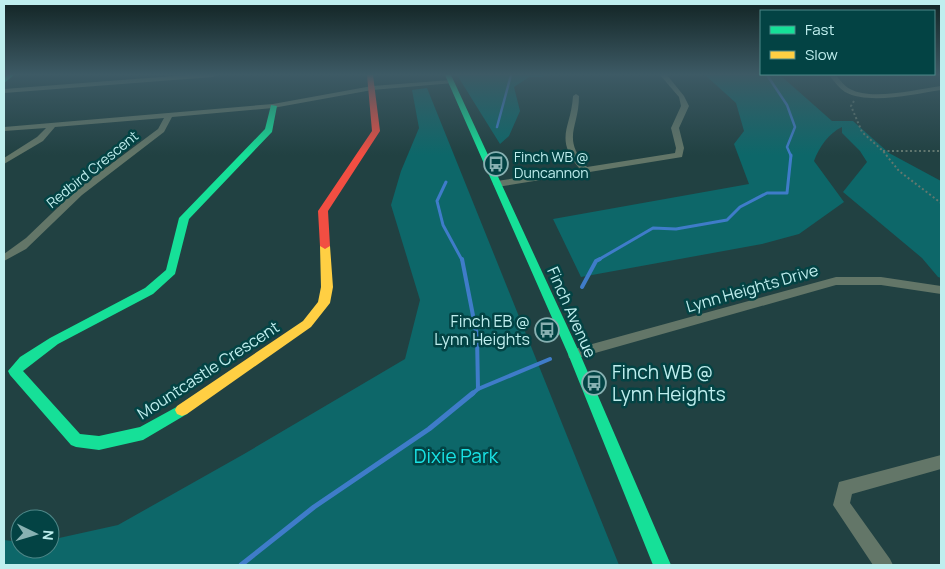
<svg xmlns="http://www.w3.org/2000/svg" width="945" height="569" font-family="Manrope,sans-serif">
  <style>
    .green { fill: #0d6769 }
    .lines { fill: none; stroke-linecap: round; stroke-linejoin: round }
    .stream-far3 { stroke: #3f7cc9; stroke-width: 2.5 }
    .stream-far2 { stroke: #3f7cc9; stroke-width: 3 }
    .stream-far1 { stroke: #3f7cc9; stroke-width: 4 }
    .stream { stroke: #3f7cc9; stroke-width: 5 }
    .path { stroke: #62776e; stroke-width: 2; stroke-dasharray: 2 2.5; stroke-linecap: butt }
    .street { fill: #637668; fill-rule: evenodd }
    .fast { fill: #16e098; fill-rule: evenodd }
    .slow { fill: #ffcf43; fill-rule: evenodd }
    .jam { fill: #f24e42; fill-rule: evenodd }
    .labels { text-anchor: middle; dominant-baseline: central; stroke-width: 5; stroke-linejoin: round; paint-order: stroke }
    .far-poi-label { font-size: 14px; fill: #bfeeee; stroke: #034344; text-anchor: start }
    .far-street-label { font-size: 14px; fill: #bfeeee; stroke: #034344 }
    .street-label { font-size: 16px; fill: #bfeeee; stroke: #034344 }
    .poi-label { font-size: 16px; fill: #bfeeee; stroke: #034344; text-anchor: end }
    .near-poi-label { font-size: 19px; fill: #bfeeee; stroke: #034344; text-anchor: start }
    .near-park-label { font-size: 19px; fill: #19e3e5; stroke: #034344 }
  </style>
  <rect width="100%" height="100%" fill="#214142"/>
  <g class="green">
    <polygon points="457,75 545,75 543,77 529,77 514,87 520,111 509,136 500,144"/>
    <path d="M705 75H780L832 121H853L889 153 941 181V278L938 277 922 258 843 192 867 162 860 151 842 133V127C829 133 819 147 814 161L844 202 799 234 762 244 581 277 553 219 749 184 734 144 744 131 736 103Z"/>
    <polygon points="427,88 619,565 4,565 4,540 20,542 20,549 50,549 50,540 118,525 244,454 405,359 420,300 391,205 401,171 419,128 412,90"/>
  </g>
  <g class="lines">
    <g class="stream-far3">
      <polyline points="767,75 787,105 795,127 787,147 791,156"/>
      <polyline points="497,127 511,75"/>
    </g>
    <g class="stream-far2">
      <polyline points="446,182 437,201 443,225 462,260"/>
      <polyline points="598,260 653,228 676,229 727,220 740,207 767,193 787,193 791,155"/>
    </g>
    <g class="stream-far1">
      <polyline points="462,259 477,336 478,389"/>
      <polyline points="582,287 596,261 600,259"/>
      <polyline points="471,395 478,389 550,359"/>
    </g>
    <polyline class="stream" points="241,565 314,507 429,429 473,393"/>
    <g class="path">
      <polyline points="854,101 851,106 862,132 883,151 899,171 941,203"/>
      <polyline points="883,151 941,151"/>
    </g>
    <g class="street">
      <polygon points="187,75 216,75 213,77 4,93 4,89"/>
      <path d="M660 75H667L684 96 689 106 679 128 684 148 682 157 497 187 493 184 497 181 579 168C554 137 571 129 573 96L576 94 579 96C579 129 561 137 587 167L675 153 676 148 671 128 681 106 679 97Z"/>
      <path d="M829 75H836C840 80 844 86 850 89 872 101 917 89 941 86V90C915 94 869 105 845 92 839 88 834 81 829 75Z"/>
      <polygon points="451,80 453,81 453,83 372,90 273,108 172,117 164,132 82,195 26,249 4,261 4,254 26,238 75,191 158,129 164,118 55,127 43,141 4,164 4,158 37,137 46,128 4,131 4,127 273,104 372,86"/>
      <polygon points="836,277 881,277 941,286 941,294 881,285 836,285 574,359 569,358 568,354 569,350 574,349"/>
      <polygon points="941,455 941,469 852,494 850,503 890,559 893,565 873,565 833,505 839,482"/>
    </g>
    <g class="fast">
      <polygon points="7,75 14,75 4,83 4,78"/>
      <polygon points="445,75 451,75 580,354 671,565 653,565 568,354"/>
      <polygon points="271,105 277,106 272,132 189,219 175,274 153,294 58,344 23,371 80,434 99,436 140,427 182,404 187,406 189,410 187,414 143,440 99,450 76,447 71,445 10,375 8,371 20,357 50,338 145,288 166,270 179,218 265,129"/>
    </g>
    <polygon class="slow" points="325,243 330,246 333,287 330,303 311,327 187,414 182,416 177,414 175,410 177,406 303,321 318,302 321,287 320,246"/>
    <polygon class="jam" points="367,75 373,75 380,131 328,211 330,246 325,249 320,246 318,211 372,131"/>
  </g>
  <linearGradient id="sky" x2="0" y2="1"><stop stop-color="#122424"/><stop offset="0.48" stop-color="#3d5a65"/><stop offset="1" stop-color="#3d5a65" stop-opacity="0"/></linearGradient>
  <rect width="945" height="155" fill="url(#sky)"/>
  <defs>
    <g id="bus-ring" transform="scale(1.25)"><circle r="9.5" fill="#034344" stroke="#88b1b2" stroke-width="1.5"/><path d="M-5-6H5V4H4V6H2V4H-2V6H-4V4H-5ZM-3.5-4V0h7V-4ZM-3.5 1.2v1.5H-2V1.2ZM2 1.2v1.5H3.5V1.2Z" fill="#88b1b2"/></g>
  </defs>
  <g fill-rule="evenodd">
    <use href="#bus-ring" x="496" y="164"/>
    <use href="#bus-ring" x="547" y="330"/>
    <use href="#bus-ring" x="594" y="383"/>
  </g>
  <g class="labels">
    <g class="far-poi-label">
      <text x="514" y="156">Finch WB @<tspan x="514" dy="16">Duncannon</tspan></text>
    </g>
    <g class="far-street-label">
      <text transform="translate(92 169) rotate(-39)">Redbird Crescent</text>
    </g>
    <g class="street-label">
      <text transform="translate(752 288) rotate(-16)">Lynn Heights Drive</text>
      <text transform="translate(572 312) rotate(66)">Finch Avenue</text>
      <text transform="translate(208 370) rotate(-33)">Mountcastle Crescent</text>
    </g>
    <g class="poi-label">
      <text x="530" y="321">Finch EB @<tspan x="530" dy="18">Lynn Heights</tspan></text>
    </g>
    <g class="near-poi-label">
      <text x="612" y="372">Finch WB @<tspan x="612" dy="22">Lynn Heights</tspan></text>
    </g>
    <g class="near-park-label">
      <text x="456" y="456">Dixie Park</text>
    </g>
  </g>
  <rect width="945" height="569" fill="none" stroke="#bfeeee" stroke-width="10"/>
  <rect x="760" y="10" width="175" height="65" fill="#034344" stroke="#4e8788"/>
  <rect x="770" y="26" width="25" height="8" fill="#16e098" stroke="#4e8788"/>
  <text x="805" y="35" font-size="15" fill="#bfeeee">Fast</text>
  <rect x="770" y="51" width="25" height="8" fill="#ffcf43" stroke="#4e8788"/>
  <text x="805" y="60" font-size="15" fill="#bfeeee">Slow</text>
  <g transform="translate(35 534) rotate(95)"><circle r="24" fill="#034344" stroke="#4e8788"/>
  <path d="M0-4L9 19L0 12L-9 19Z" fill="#88b1b2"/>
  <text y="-8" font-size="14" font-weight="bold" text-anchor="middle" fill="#bfeeee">N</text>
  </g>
</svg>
